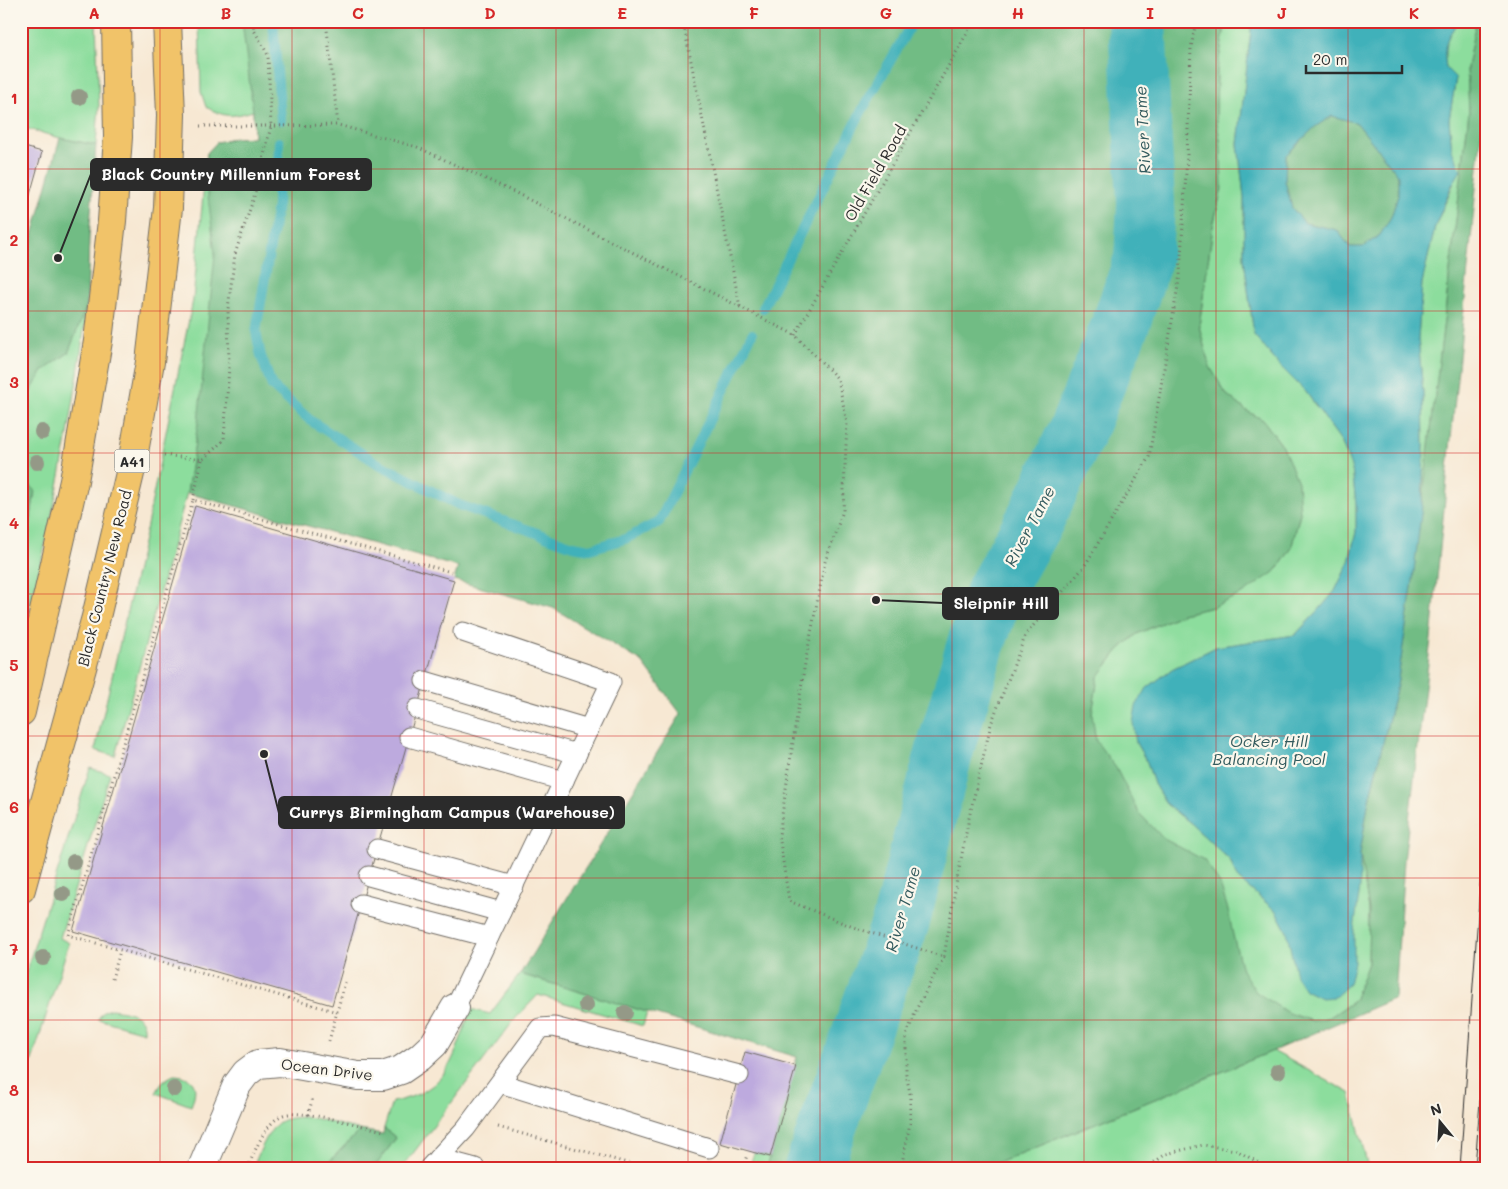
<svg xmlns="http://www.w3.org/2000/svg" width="1508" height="1189" font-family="Mali,sans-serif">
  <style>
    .green { fill: #8cdd9d; stroke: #5c8464; fill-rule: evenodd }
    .forest { fill: #71bc84; stroke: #4e7458 }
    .water { fill: #40b1ba; stroke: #366e72; fill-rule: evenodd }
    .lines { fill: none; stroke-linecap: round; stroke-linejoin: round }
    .stream { stroke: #40b1ba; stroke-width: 10 }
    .river { stroke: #40b1ba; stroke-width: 58 }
    .building { fill: #bdaade }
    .lane-casing { stroke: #726d66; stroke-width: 21 }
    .street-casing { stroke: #726d66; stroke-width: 30 }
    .highway-casing { stroke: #726d66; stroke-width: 30 }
    .path { stroke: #726d66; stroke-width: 3; stroke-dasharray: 1 4; stroke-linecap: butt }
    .lane { stroke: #fff; stroke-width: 19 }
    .street { stroke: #fff; stroke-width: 28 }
    .highway { stroke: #f1c369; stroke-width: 28 }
    .tram { stroke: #2b2b2b; stroke-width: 1 }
    .tree { fill: #949987 }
    .grid { fill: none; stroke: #d62828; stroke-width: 1; stroke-opacity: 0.55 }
    .labels { text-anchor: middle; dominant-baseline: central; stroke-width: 4.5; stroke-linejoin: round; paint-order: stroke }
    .shield { fill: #fbf7ec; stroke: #696865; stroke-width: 1 }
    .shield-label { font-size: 14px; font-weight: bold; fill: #2b2b2b }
    .street-label { font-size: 15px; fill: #2b2b2b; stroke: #fbf7ec }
    .water-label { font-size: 16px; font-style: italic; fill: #325a5d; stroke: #fbf7ec }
    .leader { fill: none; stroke: #2b2b2b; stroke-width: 2 }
    .callout-dot { fill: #2b2b2b; stroke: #fbf7ec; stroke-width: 2 }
    .callout { fill: #2b2b2b; stroke: #2b2b2b; stroke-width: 2 }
    .callout-label { font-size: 16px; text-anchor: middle; font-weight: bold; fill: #fff }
    .neatline { fill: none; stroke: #d62828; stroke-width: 2 }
    .grid-label { font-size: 16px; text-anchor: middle; font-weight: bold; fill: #d62828 }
  </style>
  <rect width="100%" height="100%" fill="#fbf7ec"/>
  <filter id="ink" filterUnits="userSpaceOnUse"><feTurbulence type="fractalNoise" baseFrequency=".02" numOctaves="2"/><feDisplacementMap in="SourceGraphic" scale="10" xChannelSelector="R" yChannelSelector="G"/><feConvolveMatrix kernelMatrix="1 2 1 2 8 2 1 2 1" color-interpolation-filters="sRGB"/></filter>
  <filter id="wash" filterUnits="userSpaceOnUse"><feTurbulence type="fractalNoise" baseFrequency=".0096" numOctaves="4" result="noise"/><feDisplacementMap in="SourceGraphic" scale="20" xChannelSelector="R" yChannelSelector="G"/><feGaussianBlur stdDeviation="1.12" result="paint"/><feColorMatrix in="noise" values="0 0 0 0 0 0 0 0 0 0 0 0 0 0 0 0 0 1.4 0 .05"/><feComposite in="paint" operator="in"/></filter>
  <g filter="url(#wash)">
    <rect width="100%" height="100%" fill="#f7e8d3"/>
    <g class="green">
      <polygon points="21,21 96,21 99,106 96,145 60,138 21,127"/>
      <path d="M199 21H273L275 52 198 424 187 493 115 756 95 750 146 530 193 300 207 153C223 135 233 139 254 137L253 111C231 117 226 118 206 107L201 92Z"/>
      <path d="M1226 21H1252L1238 144 1244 197V259L1254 335 1280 366 1306 392 1341 441 1352 469 1356 504V532L1349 562 1335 591 1319 610 1295 635 1216 647 1172 669 1147 688 1136 743 1147 762 1154 784 1166 804 1191 824 1230 860 1237 878 1276 911 1287 932 1360 854 1369 910 1368 963 1354 1001 1330 1017 1313 1021 1288 1013 901 921 1204 51 1221 146 1216 115 1217 70ZM1222 189 1213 226 1199 326 1209 366 1226 394 1247 411 1263 420 1283 447 1300 513 1291 549 1277 570 1213 607 1182 614 1137 634 1119 650 1098 677 1092 714 1096 590Z"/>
      <path d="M1459 21H1476L1467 68 1469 112 1422 506 1424 446 1423 392 1418 338 1422 283 1435 227 1456 178 1457 161 1452 150 1449 120 1456 78 1446 68C1443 46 1445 39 1459 21Z"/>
      <path d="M87 305C74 418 51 531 21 641V584L35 490 21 478V407L43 371 68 353Z"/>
      <polygon points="90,768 110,774 60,938 69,943 21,1095 21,988"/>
      <path d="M520 974 647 1012 643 1026 538 995 515 1019 402 1168H374L396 1138 384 1128 392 1102C450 1091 453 1058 471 1009L490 1014Z"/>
      <path d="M111 1009C126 1011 146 1013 144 1032L98 1019 104 1011Z"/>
      <polygon points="1273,1051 1350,1093 1368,1168 985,1168"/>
      <path d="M174 1075C197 1076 198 1088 191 1106L156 1093C161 1084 164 1079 174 1075Z"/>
      <path d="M301 1117 314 1118 360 1130 323 1168H253C258 1155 267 1132 278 1123 285 1118 293 1118 301 1117Z"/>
      <polygon points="754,1153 770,1157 767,1168 749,1168"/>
    </g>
    <g class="forest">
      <polygon points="242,21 1226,21 1217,70 1216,115 1221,148 1222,187 1213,226 1199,326 1209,365 1226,394 1247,411 1263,420 1283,447 1298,482 1300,513 1291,549 1277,570 1244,593 1213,607 1182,614 1137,634 1119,650 1098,677 1092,714 1096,741 1116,768 1139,813 1164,839 1204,860 1220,884 1228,910 1233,935 1242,970 1256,992 1288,1013 1313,1021 1330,1017 1354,1001 1368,963 1369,910 1360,854 1368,804 1397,685 1412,587 1469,112 1467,68 1476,21 1487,21 1487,78 1431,639 1404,861 1395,998 1273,1051 985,1168 767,1168 797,1057 520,974 681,714 642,662 553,608 454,580 458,567 187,493 198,423 215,254 205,170 207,153 217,142 234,138 254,137 253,111"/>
      <polygon points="1332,116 1357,123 1398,175 1398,196 1391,217 1380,235 1363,247 1350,247 1337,230 1305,223 1292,208 1285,181 1286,155 1315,127"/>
      <polygon points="60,138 96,145 89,239 87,305 68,353 43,371 21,407 21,278"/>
      <polygon points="21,478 35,490 21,584"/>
      <polygon points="384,1128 396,1138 374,1168 323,1168 360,1130 383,1134"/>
    </g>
    <path class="water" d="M1252 21H1459C1445 39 1443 46 1446 68L1456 78 1449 120 1452 150 1461 170 1451 187 1435 227 1422 283 1418 338 1423 392 1424 446 1422 506 1412 587 1397 685 1368 804 1360 854V887L1354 930V962L1349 984 1335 997 1321 998 1305 990 1296 976 1287 932 1276 911 1237 878 1230 860 1191 824 1166 804 1154 784 1147 762 1136 743 1133 723 1136 706 1147 688 1172 669 1216 647 1295 635 1319 610 1335 591 1349 562 1356 532V504L1352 469 1341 441 1306 392 1280 366 1254 335 1244 259V197L1238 144ZM1332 116 1357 123 1398 175V196L1391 217 1380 235 1363 247H1350L1337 230 1305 223 1292 208 1285 181 1286 155 1315 127Z"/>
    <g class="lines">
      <g class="stream">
        <polyline points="273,21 281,120"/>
        <polyline points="279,142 277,205 256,332 261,356 272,386 311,421 377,463 459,505 573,546 590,549 625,539 659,522 752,334"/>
        <polyline points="763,308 860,114 913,21"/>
      </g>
      <polyline class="river" points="813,1168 901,921 944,753 976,644 996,589 1035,520 1078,429 1121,323 1143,259 1146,203 1137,21"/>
    </g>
    <g id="blocks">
      <g class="building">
        <polygon points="21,146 42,152 22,223 21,223"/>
        <polygon points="195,506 454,580 332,1005 73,931"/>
        <polygon points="745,1052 796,1066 770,1157 720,1143"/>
      </g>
    </g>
  </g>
  <g filter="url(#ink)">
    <use href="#blocks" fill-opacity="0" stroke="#726d66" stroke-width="1"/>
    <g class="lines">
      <g class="lane-casing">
        <g id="lane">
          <polyline points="425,681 589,729"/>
          <polyline points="417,709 577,754"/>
          <polyline points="409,737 564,781"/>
          <polyline points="377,849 514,886"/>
          <polyline points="369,876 501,912"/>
          <polyline points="361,904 489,937"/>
          <polyline points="455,1008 611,682 463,632"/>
          <polyline points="500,1083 709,1148"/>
          <polyline points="438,1158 475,1168"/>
          <polyline points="429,1168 466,1128 540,1028 554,1027 739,1075"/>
        </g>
      </g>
      <g class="street-casing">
        <polyline id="street" points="202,1168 237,1085 246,1073 258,1064 280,1062 358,1076 383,1076 401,1070 420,1057 434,1044 455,1008"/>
      </g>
      <g class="highway-casing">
        <g id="highway">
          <polyline points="21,712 74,481 98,341 112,221 118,137 116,21"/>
          <polyline points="21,889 96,617 131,469 150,362 168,208 171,115 167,21"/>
        </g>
      </g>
      <g class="path">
        <polyline points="326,21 338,125"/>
        <polyline points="683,21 740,307"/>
        <polyline points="200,126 271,126 338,125 417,147 516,193 795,335 838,379 847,423 843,511 825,562 804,669 779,835 789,901 853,927 944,957 955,890 969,818 991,724 1026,634 1084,567 1149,457 1180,274 1187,155 1191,48 1196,21"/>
        <polyline points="795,335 974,21"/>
        <polyline points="164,455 202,460 224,440 229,367 228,309 235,254 254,197 271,126 268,55 254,30 253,21"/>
        <polyline points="193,500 202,460"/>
        <polyline points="112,979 120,951"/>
        <polyline points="337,1012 68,935 193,500 451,572"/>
        <polyline points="329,1041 346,979"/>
        <polyline points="308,1115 313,1097"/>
        <polyline points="498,1127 645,1168"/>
        <path d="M248 1168C254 1152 265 1124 281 1116 297 1107 364 1127 384 1131"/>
        <polyline points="743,1168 747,1155"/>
        <polyline points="901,1168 910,1123 910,1093 906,1074 906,1036 917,1008 944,957"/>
        <polyline points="1146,1168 1166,1154 1203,1145 1236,1150 1268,1168"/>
      </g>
      <use href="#lane" class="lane"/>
      <use href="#street" class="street"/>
      <use href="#highway" class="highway"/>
      <g class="tram">
        <polyline points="1460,1168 1487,788"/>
        <polyline points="1475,1168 1487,1009"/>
      </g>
    </g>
    <g class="tree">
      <circle cx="79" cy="97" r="8"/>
      <circle cx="42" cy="432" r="8"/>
      <circle cx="37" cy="462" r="8"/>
      <circle cx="74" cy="862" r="8"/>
      <circle cx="63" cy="894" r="8"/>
      <circle cx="43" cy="958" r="8"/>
      <circle cx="586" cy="1005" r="8"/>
      <circle cx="625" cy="1013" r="8"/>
      <circle cx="1278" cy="1071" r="8"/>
      <circle cx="174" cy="1089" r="8"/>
    </g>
  </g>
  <path class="grid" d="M160 21V1168M292 21V1168M424 21V1168M556 21V1168M688 21V1168M820 21V1168M952 21V1168M1084 21V1168M1216 21V1168M1348 21V1168M21 169H1487M21 311H1487M21 453H1487M21 594H1487M21 736H1487M21 878H1487M21 1020H1487"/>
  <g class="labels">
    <rect class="shield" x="114.5" y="449.5" width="35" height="23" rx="4"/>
    <g class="shield-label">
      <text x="132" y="461">A41</text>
    </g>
    <g class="street-label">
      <text transform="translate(875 173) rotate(-60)">Old Field Road</text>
      <text transform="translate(104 578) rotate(-76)">Black Country New Road</text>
      <text transform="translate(327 1069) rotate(7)">Ocean Drive</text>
    </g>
    <g class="water-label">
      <text transform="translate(1142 130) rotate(-93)">River Tame</text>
      <text transform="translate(1029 526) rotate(-62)">River Tame</text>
      <text x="1269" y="740">Ocker Hill<tspan x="1269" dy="18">Balancing Pool</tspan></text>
      <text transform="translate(902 909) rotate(-74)">River Tame</text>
    </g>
  </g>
  <path class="leader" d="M58 258L91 174M876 600L943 603M264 754L279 813"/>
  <g class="callout-dot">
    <circle cx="58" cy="258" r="5"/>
    <circle cx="876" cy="600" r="5"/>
    <circle cx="264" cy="754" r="5"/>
  </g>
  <g class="callout">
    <rect x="91" y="159" width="280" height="31" rx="5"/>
    <rect x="943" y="588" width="115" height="31" rx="5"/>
    <rect x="279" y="797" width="345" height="31" rx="5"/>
  </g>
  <g class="callout-label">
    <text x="231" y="180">Black Country Millennium Forest</text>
    <text x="1001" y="609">Sleipnir Hill</text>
    <text x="452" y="818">Currys Birmingham Campus (Warehouse)</text>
  </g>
  <rect width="1508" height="1189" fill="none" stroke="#fbf7ec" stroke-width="55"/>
  <g transform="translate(1440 1122) rotate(342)" stroke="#fbf7ec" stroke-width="4" paint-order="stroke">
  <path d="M0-4L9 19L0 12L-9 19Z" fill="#2b2b2b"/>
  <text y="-8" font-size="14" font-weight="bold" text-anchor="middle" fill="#2b2b2b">N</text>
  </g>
  <path d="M1306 65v8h96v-8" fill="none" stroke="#2b2b2b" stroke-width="2.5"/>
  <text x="1313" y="65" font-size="15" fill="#2b2b2b" stroke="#fbf7ec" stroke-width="4" paint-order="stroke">20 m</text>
  <rect x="28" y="28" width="1452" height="1134" class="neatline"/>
  <g class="grid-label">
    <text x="94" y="19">A</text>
    <text x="226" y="19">B</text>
    <text x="358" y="19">C</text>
    <text x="490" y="19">D</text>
    <text x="622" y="19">E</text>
    <text x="754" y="19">F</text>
    <text x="886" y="19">G</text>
    <text x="1018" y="19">H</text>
    <text x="1150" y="19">I</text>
    <text x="1282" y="19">J</text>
    <text x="1414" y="19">K</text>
    <text x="14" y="104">1</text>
    <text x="14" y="246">2</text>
    <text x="14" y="388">3</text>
    <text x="14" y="529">4</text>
    <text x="14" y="671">5</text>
    <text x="14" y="813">6</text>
    <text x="14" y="955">7</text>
    <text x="14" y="1096">8</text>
  </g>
</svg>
